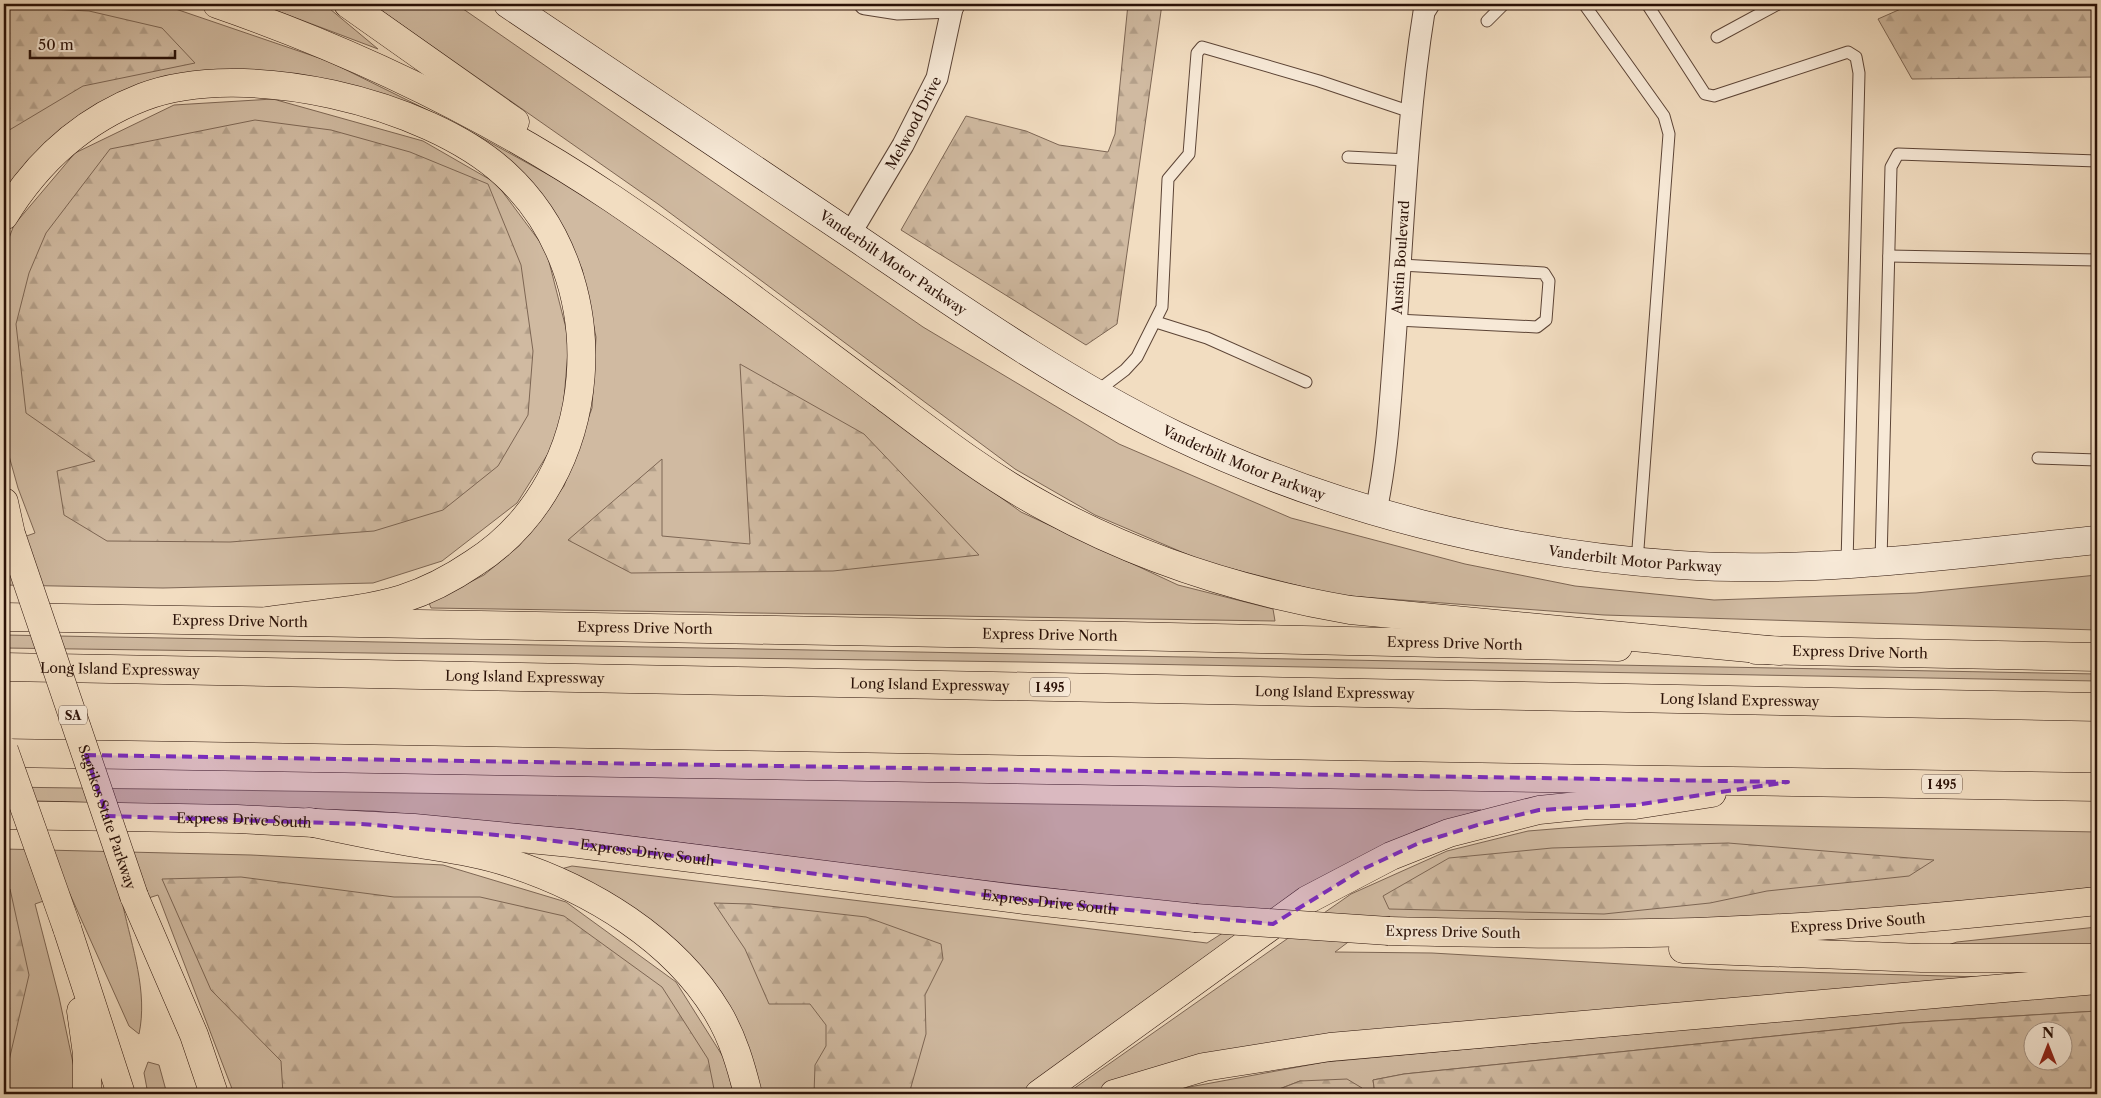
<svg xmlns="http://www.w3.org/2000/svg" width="2101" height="1098" font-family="'Libre Caslon Text',serif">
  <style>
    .green { fill: #d0baa1; stroke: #7d6654 }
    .forest { fill: url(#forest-firs); stroke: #7d6654; fill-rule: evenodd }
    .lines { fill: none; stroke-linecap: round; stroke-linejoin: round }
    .service-casing { stroke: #5c4436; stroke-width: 13 }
    .minor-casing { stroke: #5c4436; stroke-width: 23 }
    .secondary-casing { stroke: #2a1107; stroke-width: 29 }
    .trunk-casing { stroke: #2a1107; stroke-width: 29 }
    .motorway-casing { stroke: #2a1107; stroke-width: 29 }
    .service { stroke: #f7e9d7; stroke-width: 11 }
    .minor { stroke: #f7e9d7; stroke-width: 21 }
    .secondary { stroke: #f7e9d7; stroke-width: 28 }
    .trunk { stroke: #f2ddc1; stroke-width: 28 }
    .motorway { stroke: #f2ddc1; stroke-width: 28 }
    .trunk-bridge-casing { stroke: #2a1107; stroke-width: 29; stroke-linecap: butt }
    .motorway-bridge-casing { stroke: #2a1107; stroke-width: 29; stroke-linecap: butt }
    .trunk-bridge { stroke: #f2ddc1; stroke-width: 28 }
    .motorway-bridge { stroke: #f2ddc1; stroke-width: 28 }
    .marked { fill: #7b2cbf; fill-opacity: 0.2; stroke: #7b2cbf; stroke-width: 4; stroke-dasharray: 10 6; stroke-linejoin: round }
    .labels { text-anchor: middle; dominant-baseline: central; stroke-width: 4; stroke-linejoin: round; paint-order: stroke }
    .shield { fill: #f7e9d7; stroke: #685245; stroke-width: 1 }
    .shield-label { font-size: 12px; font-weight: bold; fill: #2a1107 }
    .street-label { font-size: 14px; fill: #2a1107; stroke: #f7e9d7 }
  </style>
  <defs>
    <pattern id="forest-firs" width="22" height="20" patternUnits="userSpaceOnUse" patternTransform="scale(1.25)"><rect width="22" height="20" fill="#d0baa1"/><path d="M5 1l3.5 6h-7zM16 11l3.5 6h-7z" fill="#b39f89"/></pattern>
  </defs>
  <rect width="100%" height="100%" fill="#f2ddc1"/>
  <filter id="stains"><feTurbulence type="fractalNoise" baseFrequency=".004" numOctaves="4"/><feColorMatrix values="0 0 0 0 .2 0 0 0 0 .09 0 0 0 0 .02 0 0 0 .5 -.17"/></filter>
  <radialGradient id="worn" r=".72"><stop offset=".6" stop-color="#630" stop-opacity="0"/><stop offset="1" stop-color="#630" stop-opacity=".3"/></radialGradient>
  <g class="green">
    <polygon points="4,4 161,4 328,61 466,129 585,195 744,306 868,402 1021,512 1178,585 1273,609 1275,621 431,608 429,603 484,575 519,546 564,486 592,408 596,337 582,269 546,201 424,113 146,86 4,205"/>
    <polygon points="259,4 324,4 378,49"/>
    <polygon points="372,4 456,4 923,327 1119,444 1291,518 1465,564 1575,586 1714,600 1916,593 2097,575 2097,630 1604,615 1335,595 1205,562 1095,515 1015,469 658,204"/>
    <polygon points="273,99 423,141 496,183 546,250 569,340 561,433 517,503 442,561 373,583 163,588 4,585 4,544 35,533 18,488 4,438 4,251 14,225 75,153 174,105"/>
    <polygon points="4,635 2097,674 2097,681 1023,662 4,648"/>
    <path d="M4 787C496 793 988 805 1481 810L1417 830 1284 908 1026 1094H759L723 1003 561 869 572 866 1207 943 1256 912 918 873 582 830 373 811 4 800Z"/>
    <polygon points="1627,823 2097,832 2097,887 1929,907 1672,925 1380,918 1335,952 1432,953 1727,970 2018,978 1318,1043 1108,1094 1070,1094 1069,1092 1351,894 1447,851 1528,831"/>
    <path d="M4 849 251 855 443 865 566 902 676 982 727 1063 733 1094H234L158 895 123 906C132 947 148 992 139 1034L129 1026 69 892 35 904 59 997 76 1077 74 1094H4Z"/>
    <polygon points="2097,927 2097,946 1945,946 1957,942"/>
    <polygon points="2097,992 2097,1011 1902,1023 1404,1074 1373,1080 1375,1094 1362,1094 1362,1088 1300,1081 1266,1094 1162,1094 1184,1088 1325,1062"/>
    <polygon points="148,1062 159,1065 167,1094 148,1094 144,1073"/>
  </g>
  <g class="forest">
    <polygon points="1128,4 1162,4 1117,324 1086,345 901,230 966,116 1026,131 1059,145 1108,152 1115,134"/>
    <polygon points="1912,4 2097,4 2097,77 1912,79 1878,19"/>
    <polygon points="4,7 89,11 162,28 195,63 83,86 6,132 4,136"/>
    <polygon points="255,120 331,130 410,152 488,184 521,265 533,351 528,415 498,466 443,510 374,531 230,542 107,541 64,515 57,471 95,461 26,413 16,324 29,273 46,233 110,149"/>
    <polygon points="740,364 864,434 979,555 833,571 631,573 568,540 662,459 662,536 750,544"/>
    <polygon points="1728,843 1934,860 1909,876 1767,891 1710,903 1604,914 1389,909 1383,896 1449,858 1552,848"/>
    <polygon points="241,877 394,897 480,897 564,916 662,987 708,1059 715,1094 283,1094 281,1061 211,990 162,879"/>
    <polygon points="4,889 10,889 29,975 4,1082"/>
    <polygon points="714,903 751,904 866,917 941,944 943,959 925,995 926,1034 909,1094 814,1094 815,1065 826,1046 826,1025 810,1004 769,1004 745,949"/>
    <path d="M2097 1011V1094H1375L1373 1080 1404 1074 1902 1023ZM2034 1030H2064V1060H2034Z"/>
    <polygon points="1347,1079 1362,1088 1362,1094 1267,1094 1300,1081"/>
  </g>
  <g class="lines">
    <g class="service-casing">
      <g id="service">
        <polyline points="1584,4 1664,116 1669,134 1637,562"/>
        <polyline points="1647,4 1705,94 1714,96 1848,52 1856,57 1859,73 1847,564"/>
        <polyline points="1487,21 1504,4"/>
        <polyline points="1717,37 1778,4"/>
        <polyline points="1348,157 1408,160"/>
        <polyline points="1889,256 2097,260"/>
        <polyline points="1397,320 1537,327 1546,320 1549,281 1544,273 1401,265"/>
        <polyline points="1156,322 1207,338 1306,382"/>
        <polyline points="1096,392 1125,370 1137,357 1162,307 1168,179 1189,154 1197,53 1202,47 1319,81 1411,112"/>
        <polyline points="2038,458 2097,460"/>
        <polyline points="1881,561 1891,167 1898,154 2097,161"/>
      </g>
    </g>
    <g class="minor-casing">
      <g id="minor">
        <polyline points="865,4 897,9 953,7"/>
        <path id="s1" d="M850 234 903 145 937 78 953 4"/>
        <path id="s2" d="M1376 511C1387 459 1390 406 1394 353 1403 239 1406 124 1424 12L1429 4"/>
      </g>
    </g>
    <g class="secondary-casing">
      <g id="secondary">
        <path id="s3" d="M508 4C622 80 736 156 849 233 954 304 1060 379 1175 435 1332 510 1506 554 1680 565 1819 574 1959 554 2097 540"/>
      </g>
    </g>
    <g class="trunk-casing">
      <g id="trunk">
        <path id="s4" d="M4 617 1125 636 1618 647"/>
        <path id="s5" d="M1756 650 2097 657"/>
        <path id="s6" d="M4 815 237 819 414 828 571 843 1025 900 1195 918"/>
        <path id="s7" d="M1389 931C1513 934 1638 936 1762 929 1874 924 1986 913 2097 901"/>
        <polyline points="1683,949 1921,958 2097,958"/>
      </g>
    </g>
    <g class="motorway-casing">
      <g id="motorway">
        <path d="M217 4C356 52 490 117 613 199 705 261 793 329 882 395 936 436 989 477 1049 509 1143 560 1244 592 1350 610L1780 651"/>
        <polyline points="348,4 515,122"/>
        <path d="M4 216C37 162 83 120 143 97 243 59 427 102 505 174 618 278 604 480 474 563 452 578 427 591 402 599 359 612 312 614 267 621"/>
        <polyline points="4,502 11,534"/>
        <path id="s8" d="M4 667 2097 707"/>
        <polyline points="4,753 2097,787"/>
        <path d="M309 822C342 829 376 836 409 842 443 848 477 852 510 863 590 889 674 939 718 1013 733 1038 741 1066 748 1094"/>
        <polyline points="134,896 194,1035 214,1094"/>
        <polyline points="67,928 121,1094"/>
        <polyline points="81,1011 87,1054 87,1094"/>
        <polyline points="1039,1094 1307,900 1391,856 1449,833 1539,810 1588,805 1635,805 1712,793"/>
        <polyline points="1114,1094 1204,1067 1330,1047 2097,980"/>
      </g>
    </g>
    <use href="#service" class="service"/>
    <use href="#minor" class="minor"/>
    <use href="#secondary" class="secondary"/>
    <use href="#trunk" class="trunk"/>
    <use href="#motorway" class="motorway"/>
    <g class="trunk-bridge-casing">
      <polyline id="trunk-bridge" points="1195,918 1389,931"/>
    </g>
    <g class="motorway-bridge-casing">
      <g id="motorway-bridge">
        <path id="s9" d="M11 534 134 896"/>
        <polyline points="4,750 67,928"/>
      </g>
    </g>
    <use href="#trunk-bridge" class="trunk-bridge"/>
    <use href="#motorway-bridge" class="motorway-bridge"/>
  </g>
  <path class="marked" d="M86 755 1788 782 1635 805 1539 810 1481 824 1419 843 1363 869 1273 924 1025 900 522 837 361 824 107 816Z"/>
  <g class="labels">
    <g class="shield">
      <rect x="1030" y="677.5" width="40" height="19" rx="4"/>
      <rect x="59" y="705.5" width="28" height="19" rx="4"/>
      <rect x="1922" y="774.5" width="40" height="19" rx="4"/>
    </g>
    <g class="shield-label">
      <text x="1050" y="687">I 495</text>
      <text x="73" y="715">SA</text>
      <text x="1942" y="784">I 495</text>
    </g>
    <g class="street-label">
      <text stroke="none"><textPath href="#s1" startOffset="128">Melwood Drive</textPath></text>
      <text stroke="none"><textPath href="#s2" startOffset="255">Austin Boulevard</textPath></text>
      <text stroke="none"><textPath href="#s3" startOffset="464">Vanderbilt Motor Parkway</textPath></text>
      <text stroke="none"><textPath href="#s3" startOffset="869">Vanderbilt Motor Parkway</textPath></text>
      <text stroke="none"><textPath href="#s3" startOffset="1274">Vanderbilt Motor Parkway</textPath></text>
      <text stroke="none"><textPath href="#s4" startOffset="236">Express Drive North</textPath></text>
      <text stroke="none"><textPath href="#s4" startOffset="641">Express Drive North</textPath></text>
      <text stroke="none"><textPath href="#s4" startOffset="1046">Express Drive North</textPath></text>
      <text stroke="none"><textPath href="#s4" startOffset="1451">Express Drive North</textPath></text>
      <text stroke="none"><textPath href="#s5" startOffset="104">Express Drive North</textPath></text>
      <text stroke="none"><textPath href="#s8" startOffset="116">Long Island Expressway</textPath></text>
      <text stroke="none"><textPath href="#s8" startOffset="521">Long Island Expressway</textPath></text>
      <text stroke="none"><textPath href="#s8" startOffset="926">Long Island Expressway</textPath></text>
      <text stroke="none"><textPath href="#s8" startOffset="1331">Long Island Expressway</textPath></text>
      <text stroke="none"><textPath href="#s8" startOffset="1736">Long Island Expressway</textPath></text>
      <text stroke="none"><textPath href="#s9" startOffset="299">Sagtikos State Parkway</textPath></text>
      <text stroke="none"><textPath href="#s6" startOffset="240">Express Drive South</textPath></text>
      <text stroke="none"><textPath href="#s6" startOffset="645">Express Drive South</textPath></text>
      <text stroke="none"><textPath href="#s6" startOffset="1050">Express Drive South</textPath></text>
      <text stroke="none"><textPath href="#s7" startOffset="469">Express Drive South</textPath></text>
      <text transform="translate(1453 932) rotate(1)">Express Drive South</text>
    </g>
  </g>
  <rect width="2101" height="1098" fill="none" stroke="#f2ddc1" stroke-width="20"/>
  <rect x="5" y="5" width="2091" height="1088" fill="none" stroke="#2a1107" stroke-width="2.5"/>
  <rect x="10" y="10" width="2081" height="1078" fill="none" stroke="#2a1107"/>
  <g transform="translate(2048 1046)"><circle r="24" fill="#f7e9d7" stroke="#a59384"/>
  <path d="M0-4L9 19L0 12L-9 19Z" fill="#8f2418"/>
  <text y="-8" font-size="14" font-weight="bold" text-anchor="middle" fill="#2a1107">N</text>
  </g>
  <path d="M30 50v8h145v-8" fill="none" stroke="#2a1107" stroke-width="2.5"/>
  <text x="38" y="50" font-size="15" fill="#2a1107" stroke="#f7e9d7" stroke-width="4" paint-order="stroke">50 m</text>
  <rect width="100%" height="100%" filter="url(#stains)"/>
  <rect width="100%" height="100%" fill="url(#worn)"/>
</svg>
